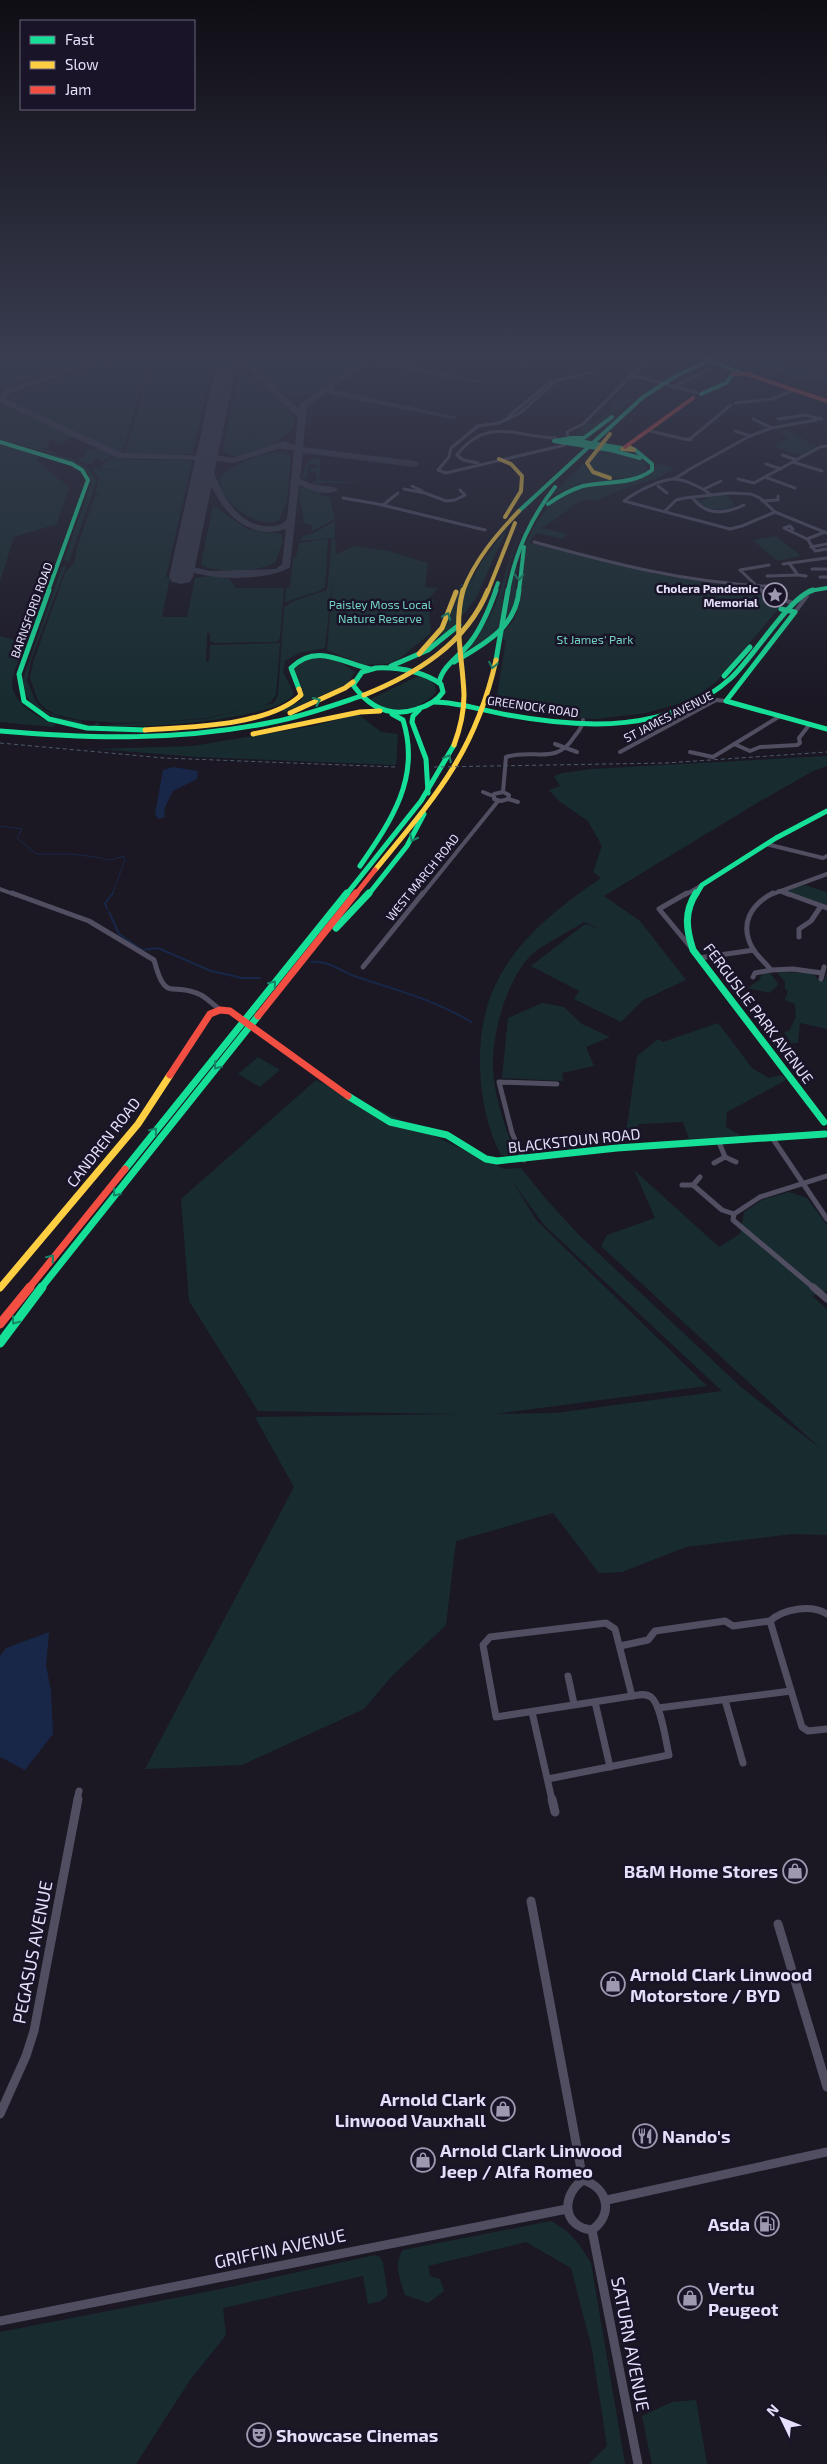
<svg xmlns="http://www.w3.org/2000/svg" width="827" height="2464" font-family="'Exo 2',sans-serif">
  <style>
    .green { fill: #182c2f; fill-rule: evenodd }
    .water { fill: #182748 }
    .lines { fill: none; stroke-linecap: round; stroke-linejoin: round }
    .stream-far1 { stroke: #182748; stroke-width: 1 }
    .stream { stroke: #182748; stroke-width: 2 }
    .taxiway { fill: #343847; fill-rule: evenodd }
    .runway { fill: #343847; fill-rule: evenodd }
    .street-far4 { stroke: #514e62; stroke-width: 3 }
    .street-far3 { stroke: #514e62; stroke-width: 4 }
    .street-far2 { stroke: #514e62; stroke-width: 5 }
    .street-far1 { stroke: #514e62; stroke-width: 7 }
    .street { stroke: #514e62; stroke-width: 9 }
    .fast-far3 { stroke: #16e098; stroke-width: 4 }
    .fast-far2 { stroke: #16e098; stroke-width: 5 }
    .fast-far1 { stroke: #16e098; stroke-width: 7 }
    .fast { stroke: #16e098; stroke-width: 9 }
    .slow-far2 { stroke: #ffcf43; stroke-width: 4 }
    .slow-far1 { stroke: #ffcf43; stroke-width: 5 }
    .slow { stroke: #ffcf43; stroke-width: 7 }
    .jam-far3 { stroke: #f24e42; stroke-width: 4 }
    .jam-far2 { stroke: #f24e42; stroke-width: 5 }
    .jam-far1 { stroke: #f24e42; stroke-width: 7 }
    .jam { stroke: #f24e42; stroke-width: 9 }
    .rail { stroke: #4c596a; stroke-width: 1; stroke-dasharray: 4 3; stroke-linecap: butt }
    .oneway { stroke: #178466 }
    .labels { text-anchor: middle; dominant-baseline: central; stroke-width: 5; stroke-linejoin: round; paint-order: stroke }
    .far-poi-label { font-size: 12px; font-weight: bold; fill: #e5dffb; stroke: #191428; text-anchor: end }
    .far-park-label { font-size: 12px; fill: #73d2c3; stroke: #191428 }
    .far-street-label { font-size: 12px; fill: #e5dffb; stroke: #191428 }
    .street-label { font-size: 15px; fill: #e5dffb; stroke: #191428 }
    .near-poi-label { font-size: 18px; font-weight: bold; fill: #e5dffb; stroke: #191428; text-anchor: start }
    .near-street-label { font-size: 18px; fill: #e5dffb; stroke: #191428 }
  </style>
  <rect width="100%" height="100%" fill="#1b1824"/>
  <g class="green">
    <polygon points="14,357 96,357 0,389 0,366"/>
    <polygon points="124,357 152,357 141,391 137,392 136,396 140,396 122,453 119,453 5,400 10,396"/>
    <polygon points="153,357 215,357 192,454 138,457 125,454"/>
    <path d="M245 357H361L362 358C348 368 314 402 292 397 283 394 276 387 269 382 260 375 251 368 245 357Z"/>
    <path d="M238 373C252 372 292 409 295 423 288 441 238 468 223 450Z"/>
    <polygon points="620,397 634,399 582,436 575,436 587,423 594,424 611,409 608,408"/>
    <path d="M0 404 73 437 59 444 52 440 48 442 49 446 42 449 57 453 54 455C59 457 62 456 66 457 77 459 94 471 96 482L69 562 64 560 91 484C91 464 65 460 50 455V453L0 440Z"/>
    <polygon points="783,429 809,441 805,442 818,446 802,455 773,447 789,438 781,433"/>
    <polygon points="0,443 42,455 36,459 69,488 57,524 14,537 0,582"/>
    <polygon points="97,448 113,456 102,461 96,457 93,461 94,462 87,464 78,460 86,455 84,452"/>
    <path d="M601 449 637 457 645 462 647 469C634 485 609 476 593 471L589 462Z"/>
    <path d="M283 452 291 457 287 502 279 520C260 532 215 499 220 478 231 465 267 451 283 452Z"/>
    <path d="M115 457 133 460H183L192 462 166 577 170 578 162 617H187L195 578C212 577 227 569 235 588H284L280 638 277 642 214 643 210 641V633H207L206 662 209 661 210 645 280 643 276 695 271 702 262 706 206 718 159 722 120 723 80 720 57 715 46 709 38 701 30 678 33 663 65 573 74 563 77 547 95 496 100 495 95 493 99 478 91 468 133 474 100 468 108 460Z"/>
    <polygon points="313,459 321,459 319,478 321,480 364,483 320,483 320,485 312,483 317,480 317,473 311,472 309,469 318,467 318,465 309,464 306,478 301,479 306,465"/>
    <path d="M584 463C587 478 611 478 624 479L578 484 551 496Z"/>
    <polygon points="657,464 675,468 658,478 631,486 595,501 587,499 579,502 542,528 567,534 562,539 536,533 529,543 657,574 708,583 736,585 778,601 782,605 716,682 701,693 678,704 646,713 597,719 558,717 495,707 506,640 502,639 503,632 514,620 522,595 522,562 525,546 534,526 553,501 560,494 651,474"/>
    <polygon points="300,487 322,491 320,495 329,497 335,519 312,531 312,525 304,523 301,503 299,503"/>
    <polygon points="726,494 735,505 728,510 708,509 697,502 697,499 701,501 711,496"/>
    <path d="M213 505 247 529 282 534 283 542 275 562C264 572 215 573 203 566L201 564Z"/>
    <polygon points="335,521 335,538 300,541 303,536 312,534"/>
    <polygon points="508,527 475,600 451,629 434,641 454,605 461,584 469,584 483,560"/>
    <path d="M521 529 510 563 502 599 509 600 517 562 515 605 496 634 467 650C478 635 489 620 496 603 505 578 510 553 521 529Z"/>
    <polygon points="776,536 801,556 777,561 753,540"/>
    <polygon points="328,539 325,587 319,591 285,602 286,588 290,587 293,557 296,557 299,543"/>
    <path d="M332 539H335L336 554 354 546 389 551 428 563 425 587 438 588 429 598 434 600 429 613 431 633 394 663 363 665 327 650 333 575 325 648 299 653 285 661 283 672 294 693C285 719 132 731 105 725L204 719 274 703 278 695 284 607 294 601 327 590Z"/>
    <path d="M67 564 31 660 27 681 36 702 44 710 62 718 81 721 83 724 94 725 97 722 101 725C82 728 35 715 26 695 24 691 24 684 23 679L62 567Z"/>
    <path d="M0 636 26 643C22 654 12 671 12 684 13 703 40 720 56 724L53 727 0 722Z"/>
    <path d="M311 656 335 659 355 672 347 684 283 713V709L301 701C308 684 293 681 294 666Z"/>
    <path d="M418 676C427 678 436 681 436 692 418 712 391 716 369 700Z"/>
    <polygon points="358,714 381,732 398,734 396,765 198,757 98,749 193,746 313,726"/>
    <path d="M827 756V766L813 771 752 806 604 896 640 921 686 980 643 1000 621 1022 574 999 579 991 531 966 585 924 601 929 584 922C570 931 540 946 529 957 506 983 492 1033 493 1068 494 1097 506 1129 516 1156L501 1155C487 1128 481 1098 480 1067 477 974 530 927 601 878L593 872 602 846 588 821 559 801 549 790 560 786 554 776 562 773 592 769Z"/>
    <polygon points="805,885 827,892 827,905 788,892 787,890"/>
    <polygon points="764,971 769,972 778,983 777,986 769,993 748,988 759,980"/>
    <polygon points="777,972 814,973 817,979 824,981 827,972 827,1029 800,1023 798,1043 791,1043 784,1032 789,1031 796,1017 795,1004 785,1000 788,991 785,989 785,982"/>
    <polygon points="542,1003 564,1007 582,1024 610,1037 586,1047 594,1066 562,1073 563,1081 502,1078 508,1018"/>
    <polygon points="718,1023 752,1068 769,1078 782,1075 786,1080 727,1112 726,1127 742,1136 689,1139 683,1122 639,1124 634,1133 636,1142 625,1140 637,1056 658,1039 663,1042"/>
    <polygon points="258,1057 280,1070 260,1087 238,1074"/>
    <path d="M316 1080 504 1169 521 1168 545 1198 579 1235 742 1388 821 1449 601 1246 607 1235 655 1218 634 1170 719 1247 740 1234 744 1212 762 1200 789 1192 807 1198 827 1225V1291L812 1296 827 1309V1535L792 1534 686 1547 622 1572 599 1573 553 1513 456 1541 446 1625 390 1678 364 1709 242 1765 145 1769 294 1487 255 1417 461 1414 258 1411 189 1301 181 1199ZM512 1181 544 1225 722 1391 555 1413 495 1414 707 1386 537 1221Z"/>
    <path d="M551 2221C570 2231 580 2244 591 2263L625 2464H589L607 2446 592 2349 571 2268 526 2242 428 2266 430 2276 440 2279 444 2291 428 2303 405 2295C400 2279 393 2264 403 2250Z"/>
    <polygon points="375,2255 380,2257 383,2263 388,2295 381,2301 368,2304 363,2276 223,2308 226,2335 190,2380 136,2464 0,2464 0,2332 221,2289"/>
    <polygon points="696,2400 707,2464 652,2464 642,2416 672,2402"/>
  </g>
  <g class="water">
    <polygon points="742,357 766,357 827,375 827,384 814,380 795,378 772,368 763,369"/>
    <polygon points="173,767 198,771 197,779 173,791 164,809 165,817 158,819 155,814 163,770"/>
    <polygon points="49,1632 46,1665 51,1691 53,1734 25,1770 0,1757 0,1656 6,1648"/>
  </g>
  <g class="lines">
    <g class="stream-far1">
      <polyline points="0,826 22,829 17,838 36,854 72,854 102,858"/>
      <polyline points="104,859 111,860 123,856 125,860 112,895"/>
    </g>
    <g class="stream">
      <polyline points="107,909 105,903 113,893"/>
      <polyline points="109,912 119,934 142,950 158,948 211,971 242,978 260,978"/>
      <path d="M311 962C329 960 341 972 357 977 396 990 435 1000 471 1022"/>
    </g>
    <g class="taxiway">
      <path d="M102 357H114L11 393 5 399 122 453 208 456 204 450 208 447 217 455 233 458 284 441 295 445 298 417 233 357H242L299 409 300 404 366 357H378L382 360 481 381 477 383 380 364 372 360 334 387V390L457 417 453 419 337 396 327 392 307 407 303 447 415 461 419 464 415 467 303 453 300 479 315 485 334 487 338 490C329 497 309 490 299 485L290 567C271 581 195 583 179 564L184 561 193 567 210 571 276 569 282 564 286 529C241 544 211 498 202 460L118 458 0 403V394L5 389ZM278 449 294 450 287 519C281 526 275 527 265 526 233 523 218 487 210 460L233 463Z"/>
      <polygon points="516,357 525,357 534,364 527,366"/>
    </g>
    <polygon class="runway" points="218,357 238,357 193,577 190,582 181,584 172,582 169,577"/>
    <g class="street-far4">
      <polyline points="0,365 11,357"/>
      <polyline points="631,375 651,357"/>
      <polyline points="636,376 697,393"/>
      <polyline points="557,380 520,413 499,423 478,426 451,448 449,457 438,470 446,473 565,445"/>
      <polyline points="673,387 711,369"/>
      <polyline points="736,403 772,399 794,390"/>
      <polyline points="509,416 550,382 593,372"/>
      <polygon points="819,418 822,419 815,419"/>
      <polyline points="753,419 772,428"/>
      <polyline points="778,419 806,415 816,418"/>
      <polyline points="650,431 684,439"/>
      <polyline points="735,431 750,436"/>
      <polyline points="568,437 567,432 583,424 628,379 636,377 628,376"/>
      <polygon points="684,439 690,439 691,440"/>
      <polyline points="690,439 731,405"/>
      <path d="M457 455C487 416 517 437 556 438"/>
      <polyline points="457,455 463,460 478,463"/>
      <polyline points="782,455 797,460"/>
      <polyline points="793,462 822,471"/>
      <polyline points="766,464 781,469"/>
      <polyline points="688,470 750,436 772,428 816,420"/>
      <polyline points="765,477 795,488"/>
      <polyline points="674,479 687,471"/>
      <polyline points="738,479 754,483 820,447 827,446"/>
      <polyline points="412,486 422,491"/>
      <polyline points="658,486 667,493"/>
      <polyline points="404,489 425,493 446,501 455,500 465,495 460,490"/>
      <polyline points="704,489 721,481"/>
      <path d="M711 495C703 488 686 480 675 479 662 478 634 493 624 501L730 529 742 526 775 512"/>
      <path d="M692 497C705 516 725 514 744 505"/>
      <polyline points="343,498 378,504 485,530"/>
      <polyline points="762,501 778,500 778,496"/>
      <polyline points="383,505 398,493"/>
      <polyline points="665,511 676,500 685,498 729,493 751,494 760,498 775,512 827,533"/>
      <polyline points="791,531 793,529 790,526 784,528 807,539 825,532"/>
      <polyline points="808,540 815,551 827,549"/>
      <path d="M534 542C611 563 687 583 767 586"/>
      <polyline points="811,547 827,544"/>
      <polyline points="789,563 798,575 806,576"/>
      <polyline points="783,564 827,558"/>
      <polyline points="812,569 827,569"/>
      <polyline points="767,576 798,575"/>
      <polyline points="820,577 827,577"/>
      <polyline points="762,591 740,570 769,565"/>
    </g>
    <g class="street-far3">
      <polyline points="761,590 765,594 793,603"/>
      <polyline points="795,612 807,596"/>
      <polyline points="555,744 577,752"/>
      <polyline points="734,744 750,751 760,747 797,745 800,743 799,738 810,724"/>
      <polyline points="620,752 716,700 726,701"/>
      <polyline points="690,752 713,757 780,716"/>
      <polyline points="483,792 493,796"/>
      <path d="M503 792 506 757C533 748 556 766 574 737 578 732 583 727 583 720"/>
      <polygon points="503,792 509,795 508,799 501,801 494,799 494,794"/>
      <polyline points="508,799 518,802"/>
      <polyline points="766,844 823,858 827,856"/>
      <polyline points="0,889 16,895"/>
      <polyline points="779,891 789,895"/>
      <polyline points="422,895 498,801"/>
      <polyline points="685,895 702,885"/>
      <polyline points="770,895 827,874"/>
    </g>
    <g class="street-far2">
      <path d="M12 893 89 921 154 960C166 1005 171 980 201 995 208 999 214 1005 220 1010"/>
      <polyline points="687,893 659,909 693,950"/>
      <path d="M773 893C750 905 739 925 753 949 757 956 766 963 771 970L793 969 822 973"/>
      <polyline points="786,893 827,908"/>
      <polyline points="799,937 799,929 811,921 821,906"/>
      <polyline points="699,958 754,950"/>
      <polyline points="363,967 423,893"/>
      <polyline points="753,977 755,973 771,970"/>
      <polyline points="821,979 824,967"/>
      <polyline points="773,1139 827,1219"/>
      <polyline points="719,1142 725,1157"/>
      <polyline points="524,1160 512,1133 499,1082 557,1084"/>
      <polyline points="714,1163 725,1157 736,1162"/>
      <polyline points="682,1185 693,1185 700,1177"/>
      <polyline points="693,1185 722,1210 734,1214"/>
      <polyline points="814,1288 733,1220 734,1214 760,1197 827,1176"/>
    </g>
    <g class="street-far1">
      <polyline points="813,1287 827,1299"/>
      <path d="M827 1614C811 1604 783 1609 770 1621L802 1727 808 1731 827 1729"/>
      <polygon points="606,1623 615,1629 632,1696 496,1717 483,1645 490,1637"/>
      <polyline points="620,1646 648,1640 655,1631 725,1621 733,1626 770,1621"/>
      <polyline points="568,1676 574,1704"/>
      <polyline points="725,1700 743,1763"/>
      <polyline points="595,1702 610,1767"/>
      <polyline points="658,1708 791,1691"/>
      <polyline points="532,1712 552,1800"/>
      <path d="M548 1779 669 1755C666 1743 661 1704 651 1697 645 1693 639 1695 632 1696"/>
      <polyline points="77,1800 79,1791"/>
    </g>
    <g class="street">
      <polyline points="552,1799 555,1812"/>
      <polyline points="531,1901 583,2180"/>
      <polyline points="778,1924 827,2087"/>
      <polyline points="0,2114 26,2056 34,2031 78,1799"/>
      <path d="M583 2180C608 2188 614 2214 592 2230 562 2227 561 2195 583 2180Z"/>
      <polyline points="607,2200 827,2152"/>
      <polyline points="592,2230 638,2464"/>
      <polyline points="0,2321 567,2209"/>
    </g>
    <g class="fast-far3">
      <polyline points="700,357 739,372"/>
      <polyline points="701,394 726,383 733,374"/>
      <polyline points="570,438 584,438 612,417"/>
      <polyline points="0,442 72,464 82,470 88,480 48,591"/>
      <polyline points="611,450 640,458"/>
      <polyline points="617,451 554,441 566,439 622,448"/>
      <path d="M548 504C559 496 570 490 583 486 606 481 633 485 652 470V464L634 449"/>
      <polyline points="519,511 643,397 676,376 717,357"/>
      <polyline points="495,591 498,583"/>
      <path d="M508 591C516 551 530 519 555 487"/>
      <polyline points="519,591 524,547"/>
      <polyline points="809,591 827,588"/>
    </g>
    <g class="fast-far2">
      <polyline points="49,590 19,674 24,701 49,719 87,728 145,730"/>
      <polyline points="781,609 795,612 726,701 827,729"/>
      <polyline points="496,660 508,590"/>
      <path d="M454 662C484 644 516 628 519 590"/>
      <polyline points="391,666 428,650 459,625"/>
      <path d="M376 668C400 667 421 671 441 684L443 692C437 701 428 706 417 709 390 718 369 707 353 685L362 672Z"/>
      <polyline points="724,676 750,647"/>
      <path d="M439 683C442 665 462 655 472 640 483 625 490 607 496 590"/>
      <path d="M299 689 291 668C316 643 341 662 370 669"/>
      <path d="M434 702C459 702 484 711 508 715 585 729 670 733 731 678 754 657 789 597 813 590"/>
      <polyline points="419,710 413,716 412,722 426,759 428,793"/>
      <path d="M0 731C92 739 182 741 273 722 304 716 334 705 364 695"/>
      <path d="M360 866C392 820 421 777 403 720L392 714"/>
      <polyline points="346,895 421,801 454,745"/>
      <polyline points="368,895 407,846 424,814"/>
      <polyline points="696,895 702,885 776,838 827,811"/>
    </g>
    <g class="fast-far1">
      <path d="M696 893C684 912 686 929 693 950L824 1122"/>
      <polyline points="336,928 369,893"/>
      <polyline points="348,1096 390,1122 447,1135 486,1159 497,1161 617,1148 825,1134"/>
      <polyline points="125,1169 347,893"/>
      <polyline points="41,1288 258,1016"/>
    </g>
    <polyline class="fast" points="0,1343 42,1287"/>
    <g class="slow-far2">
      <polyline points="610,434 587,463 593,472 610,478"/>
      <polygon points="628,446 634,450 622,449"/>
      <polyline points="499,459 511,464 522,476 521,491 505,517"/>
      <path d="M463 591C475 560 496 535 519 511"/>
      <polyline points="488,591 515,523"/>
    </g>
    <g class="slow-far1">
      <polyline points="419,654 442,628 456,592"/>
      <path d="M364 695C416 674 466 644 488 590"/>
      <polyline points="290,713 345,688 353,682"/>
      <path d="M145 730C189 727 269 726 301 695L299 689"/>
      <polyline points="253,734 360,712 380,711"/>
      <path d="M454 745C460 729 464 713 464 695 463 659 453 627 463 590"/>
      <path d="M375 870C434 798 475 754 496 660"/>
    </g>
    <polyline class="slow" points="0,1288 138,1124 170,1075"/>
    <g class="jam-far3">
      <polyline points="733,374 747,374 827,401"/>
      <polyline points="625,447 693,398"/>
    </g>
    <polyline class="jam-far2" points="355,895 375,870"/>
    <g class="jam-far1">
      <polyline points="258,1016 356,893"/>
      <polyline points="170,1075 210,1014 220,1010 230,1011 348,1096"/>
      <polyline points="29,1288 125,1169"/>
    </g>
    <polyline class="jam" points="0,1324 30,1287"/>
    <g class="rail">
      <polyline points="0,743 164,758 395,767"/>
      <polyline points="434,767 666,763 827,752"/>
    </g>
  </g>
  <defs><path id="oneway-chevron" d="M-2-3.5L2.5 0L-2 3.5" fill="none" stroke-width="1.6" stroke-linecap="round" stroke-linejoin="round" transform="scale(1.25)"/></defs>
  <g class="oneway">
    <use href="#oneway-chevron" transform="translate(519 577) rotate(92)"/>
    <use href="#oneway-chevron" transform="translate(447 616) rotate(-68)"/>
    <use href="#oneway-chevron" transform="translate(493 665) rotate(101)"/>
    <use href="#oneway-chevron" transform="translate(317 701) rotate(-25)"/>
    <use href="#oneway-chevron" transform="translate(448 758) rotate(-62)"/>
    <use href="#oneway-chevron" transform="translate(413 838) rotate(117)"/>
    <use href="#oneway-chevron" transform="translate(273 984) rotate(-51)"/>
    <use href="#oneway-chevron" transform="translate(217 1066) rotate(129)"/>
    <use href="#oneway-chevron" transform="translate(154 1131) rotate(-51)"/>
    <use href="#oneway-chevron" transform="translate(116 1193) rotate(129)"/>
    <use href="#oneway-chevron" transform="translate(51 1258) rotate(-51)"/>
    <use href="#oneway-chevron" transform="translate(15 1321) rotate(127)"/>
  </g>
  <linearGradient id="sky" x2="0" y2="1"><stop stop-color="#0f0d14"/><stop offset="0.51" stop-color="#393d50"/><stop offset="1" stop-color="#393d50" stop-opacity="0"/></linearGradient>
  <rect width="827" height="702" fill="url(#sky)"/>
  <defs>
    <g id="sight-ring" transform="scale(1.25)"><circle r="9.5" fill="#191428" stroke="#9e99b0" stroke-width="1.5"/><path d="M0-6L1.8-2.2L6-1.7L2.9 1.2L3.7 5.4L0 3.3L-3.7 5.4L-2.9 1.2L-6-1.7L-1.8-2.2Z" fill="#9e99b0"/></g>
    <g id="shop-ring" transform="scale(1.25)"><circle r="9.5" fill="#191428" stroke="#9e99b0" stroke-width="1.5"/><path d="M-5-2.5h2.3a2.7 3.5 0 0 1 5.4 0H5L5.5 6h-11ZM-1.5-2.5h3a1.5 2.3 0 0 0-3 0Z" fill="#9e99b0"/></g>
    <g id="restaurant-ring" transform="scale(1.25)"><circle r="9.5" fill="#191428" stroke="#9e99b0" stroke-width="1.5"/><path d="M-5-6h1v4h1v-4h1v4h1v-4h1v5L-1.5 .5V6h-2V.5L-5-1ZM5-6V6H3V1.5H1.5Q1.5-4 5-6Z" fill="#9e99b0"/></g>
    <g id="fuel-ring" transform="scale(1.25)"><circle r="9.5" fill="#191428" stroke="#9e99b0" stroke-width="1.5"/><path d="M-5.5-6h7V0h2V4h1.3V-2.5L3-4.5l.8-.8L6-3V5H2.5V1h-1V6h-7ZM-4.2-4.7v3.2H.2V-4.7Z" fill="#9e99b0"/></g>
    <g id="theatre-ring" transform="scale(1.25)"><circle r="9.5" fill="#191428" stroke="#9e99b0" stroke-width="1.5"/><path d="M-5-5.5Q0-4 5-5.5V0Q5 5 0 6Q-5 5-5 0ZM-3.3-2.5H-1v1.5H-3.3ZM1-2.5H3.3v1.5H1ZM-2.8 1Q0 5.5 2.8 1Z" fill="#9e99b0"/></g>
  </defs>
  <g fill-rule="evenodd">
    <use href="#sight-ring" x="775" y="595"/>
    <use href="#shop-ring" x="795" y="1871"/>
    <use href="#shop-ring" x="613" y="1984"/>
    <use href="#shop-ring" x="503" y="2109"/>
    <use href="#restaurant-ring" x="645" y="2136"/>
    <use href="#shop-ring" x="423" y="2160"/>
    <use href="#fuel-ring" x="767" y="2224"/>
    <use href="#shop-ring" x="690" y="2298"/>
    <use href="#theatre-ring" x="259" y="2435"/>
  </g>
  <g class="labels">
    <g class="far-poi-label">
      <text x="758" y="588">Cholera Pandemic<tspan x="758" dy="14">Memorial</tspan></text>
    </g>
    <g class="far-park-label">
      <text x="380" y="604">Paisley Moss Local<tspan x="380" dy="14">Nature Reserve</tspan></text>
      <text x="595" y="639">St James' Park</text>
    </g>
    <g class="far-street-label">
      <text transform="translate(31 610) rotate(-70)">BARNSFORD ROAD</text>
      <text transform="translate(533 706) rotate(8)">GREENOCK ROAD</text>
      <text transform="translate(668 716) rotate(-27)">ST JAMES AVENUE</text>
      <text transform="translate(422 877) rotate(-51)">WEST MARCH ROAD</text>
    </g>
    <g class="street-label">
      <text transform="translate(759 1013) rotate(53)">FERGUSLIE PARK AVENUE</text>
      <text transform="translate(574 1140) rotate(-6)">BLACKSTOUN ROAD</text>
      <text transform="translate(103 1142) rotate(-52)">CANDREN ROAD</text>
    </g>
    <g class="near-poi-label">
      <text x="778" y="1871" text-anchor="end">B&amp;M Home Stores</text>
      <text x="630" y="1974">Arnold Clark Linwood<tspan x="630" dy="21">Motorstore / BYD</tspan></text>
      <text x="486" y="2099" text-anchor="end">Arnold Clark<tspan x="486" dy="21">Linwood Vauxhall</tspan></text>
      <text x="662" y="2136">Nando's</text>
      <text x="440" y="2150">Arnold Clark Linwood<tspan x="440" dy="21">Jeep / Alfa Romeo</tspan></text>
      <text x="750" y="2224" text-anchor="end">Asda</text>
      <text x="708" y="2288">Vertu<tspan x="708" dy="21">Peugeot</tspan></text>
      <text x="276" y="2435">Showcase Cinemas</text>
    </g>
    <g class="near-street-label">
      <text transform="translate(32 1952) rotate(-79)">PEGASUS AVENUE</text>
      <text transform="translate(280 2248) rotate(-12)">GRIFFIN AVENUE</text>
      <text transform="translate(631 2344) rotate(79)">SATURN AVENUE</text>
    </g>
  </g>
  <rect x="20" y="20" width="175" height="90" fill="#191428" stroke="#6b657c"/>
  <rect x="30" y="36" width="25" height="8" fill="#16e098" stroke="#6b657c"/>
  <text x="65" y="45" font-size="15" fill="#e5dffb">Fast</text>
  <rect x="30" y="61" width="25" height="8" fill="#ffcf43" stroke="#6b657c"/>
  <text x="65" y="70" font-size="15" fill="#e5dffb">Slow</text>
  <rect x="30" y="86" width="25" height="8" fill="#f24e42" stroke="#6b657c"/>
  <text x="65" y="95" font-size="15" fill="#e5dffb">Jam</text>
  <g transform="translate(782 2419) rotate(313)" stroke="#191428" stroke-width="4" paint-order="stroke">
  <path d="M0-4L9 19L0 12L-9 19Z" fill="#e5dffb"/>
  <text y="-8" font-size="14" font-weight="bold" text-anchor="middle" fill="#e5dffb">N</text>
  </g>
</svg>
